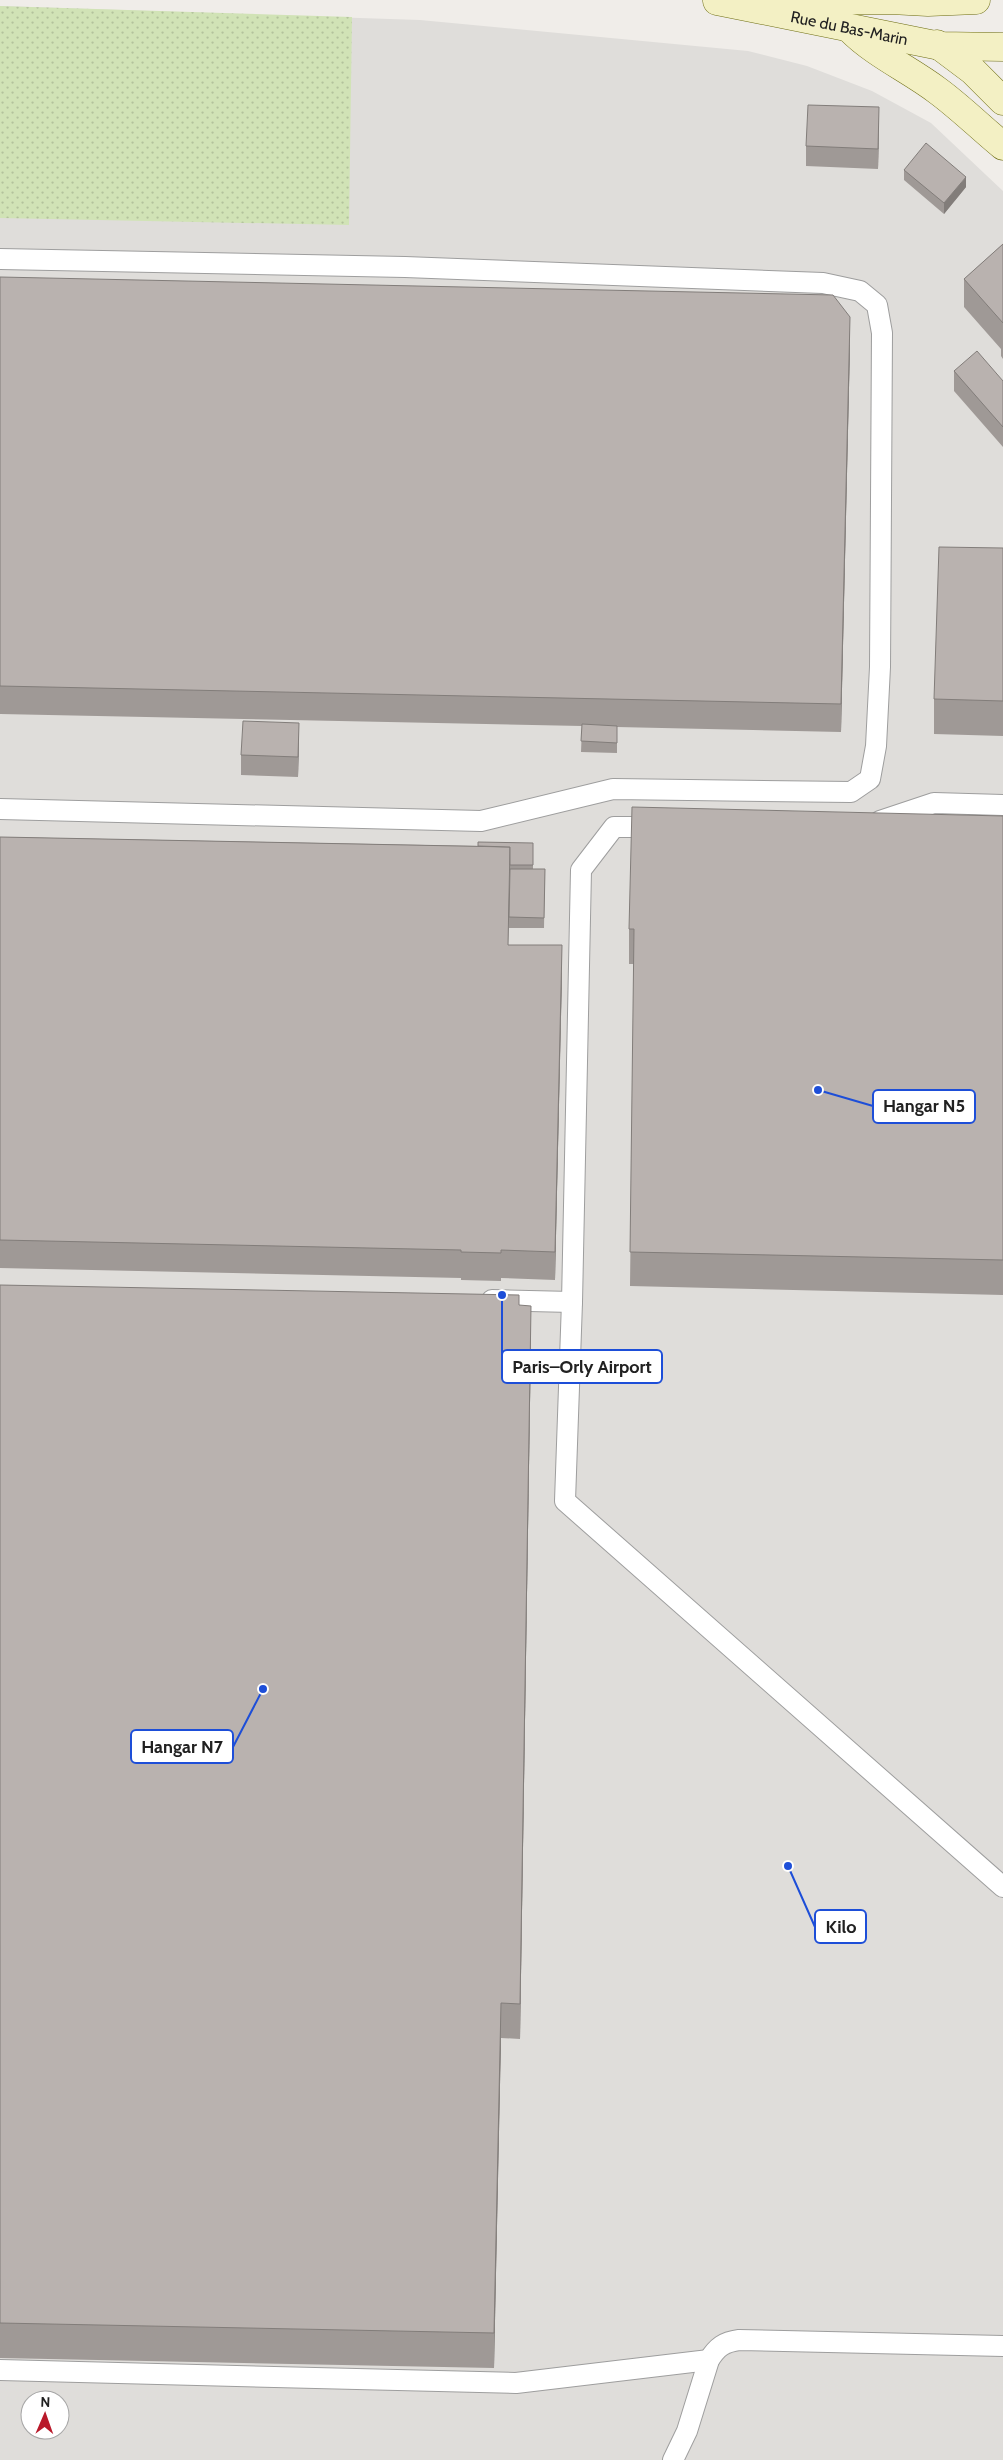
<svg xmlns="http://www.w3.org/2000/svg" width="1003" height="2460" font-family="Cabin,sans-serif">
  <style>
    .airport { fill: #dfddda; fill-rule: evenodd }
    .grass { fill: url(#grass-dots) }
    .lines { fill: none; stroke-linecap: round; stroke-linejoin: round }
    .lane-casing { stroke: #9e9e9e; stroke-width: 22 }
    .secondary-casing { stroke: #6d6d13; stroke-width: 29 }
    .lane { stroke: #fff; stroke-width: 20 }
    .secondary { stroke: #f3f0c4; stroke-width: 28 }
    .wall { fill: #9f9996 }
    .shaded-wall { fill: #827d7a }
    .building { fill: #b9b2af; stroke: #827d7a }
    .labels { text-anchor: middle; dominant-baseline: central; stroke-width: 4; stroke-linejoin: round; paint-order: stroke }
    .street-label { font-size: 16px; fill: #212121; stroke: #fff }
    .leader { fill: none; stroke: #1d4ed8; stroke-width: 2 }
    .callout-dot { fill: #1d4ed8; stroke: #fff; stroke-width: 2 }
    .callout { fill: #fff; stroke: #1d4ed8; stroke-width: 2 }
    .callout-label { font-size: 18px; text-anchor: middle; font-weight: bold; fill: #212121 }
  </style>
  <defs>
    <pattern id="grass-dots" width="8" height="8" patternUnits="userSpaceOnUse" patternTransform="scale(1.25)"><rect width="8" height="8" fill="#d1e3b6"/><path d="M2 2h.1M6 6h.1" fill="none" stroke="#b3c29c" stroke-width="1.8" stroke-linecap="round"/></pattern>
  </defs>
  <rect width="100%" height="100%" fill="#f0ede9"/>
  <path class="airport" d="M0 6 420 20 748 51 807 66 872 91 931 123 1003 191V2460H0ZM30 2400H60V2430H30Z"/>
  <polygon class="grass" points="0,6 352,17 349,225 0,218"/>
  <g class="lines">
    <g class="lane-casing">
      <g id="lane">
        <polyline points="0,259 405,267 823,283 860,291 877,305 882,333 880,667 876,746 870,779 851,792 613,789 481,821 0,809"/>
        <polyline points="880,821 934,803 1003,805"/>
        <polyline points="660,827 614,827 581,870 572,1302 565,1501 1003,1887"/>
        <polyline points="492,1300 572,1302"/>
        <polyline points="0,2370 516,2383 709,2360"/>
        <path d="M673 2460 687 2431 709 2360C717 2347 724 2342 739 2340L1003 2346"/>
      </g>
    </g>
    <g class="secondary-casing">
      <g id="secondary">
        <path id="s1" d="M717 1 940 46 1003 47"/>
        <polyline points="778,1 891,0 928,2 976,0"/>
        <path d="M850 29C876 55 909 69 938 91 961 108 981 128 1003 146"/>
        <polyline points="937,44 973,71 1003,101"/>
      </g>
    </g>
    <use href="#lane" class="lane"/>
    <use href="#secondary" class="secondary"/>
  </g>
  <g class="wall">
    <polygon points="879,127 878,169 806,166 806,146"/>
    <polygon points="904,170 966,187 944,214 904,180"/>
    <polygon points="1003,244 1003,359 1001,356 1001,349 964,307 964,279"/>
    <polygon points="0,277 850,345 841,732 617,727 617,753 581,752 582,726 0,714"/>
    <polygon points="954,371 1003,381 1003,447 954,391"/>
    <polygon points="1003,548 1003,736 934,734 934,699"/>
    <polygon points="299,742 298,777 241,775 241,755"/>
    <polygon points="1003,816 1003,1295 630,1286 634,964 629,964 629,929"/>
    <polygon points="0,837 478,846 533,843 533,869 545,869 544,928 509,928 509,920 508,945 562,973 555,1280 501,1278 501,1281 461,1280 461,1278 0,1268"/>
    <polygon points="0,1285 519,1305 531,1340 520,2039 501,2038 494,2368 0,2358"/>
  </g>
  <g class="shaded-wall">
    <polygon points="879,107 879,127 878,169 878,149"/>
    <polygon points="966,177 966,187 944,214 944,203"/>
    <polygon points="850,317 850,345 841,732 841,704"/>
    <polygon points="299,723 299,742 298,777 298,757"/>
    <polygon points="562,945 562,973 555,1280 555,1252"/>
    <polygon points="531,1306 531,1340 520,2039 520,2004"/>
    <polygon points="501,2003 501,2038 494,2368 494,2333"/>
  </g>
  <g class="building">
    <polygon points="808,105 879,107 878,149 806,146"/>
    <polygon points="926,143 966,177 944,203 904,170"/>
    <polygon points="1003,244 1003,323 964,279"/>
    <polygon points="0,277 833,295 850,317 841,704 0,686"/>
    <polygon points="977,351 1003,381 1003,427 954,371"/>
    <polygon points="939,547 1003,548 1003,701 934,699"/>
    <polygon points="243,721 299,723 298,757 241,755"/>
    <polygon points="582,724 617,726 617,743 581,741"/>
    <polygon points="632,807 1003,816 1003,1260 630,1252 634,929 629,929"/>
    <polygon points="0,837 510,847 508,945 562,945 555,1252 501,1250 501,1253 461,1252 461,1250 0,1240"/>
    <polygon points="478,842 533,843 533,865 510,865 510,847 478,846"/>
    <polygon points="510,869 545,869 544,918 509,917"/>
    <polygon points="0,1285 519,1295 519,1305 531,1306 520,2004 501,2003 494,2333 0,2323"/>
  </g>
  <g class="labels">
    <g class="street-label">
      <text stroke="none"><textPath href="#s1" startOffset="135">Rue du Bas-Marin</textPath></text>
    </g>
  </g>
  <path class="leader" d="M818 1090L873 1106M502 1295L502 1366M263 1689L233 1747M788 1866L815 1927"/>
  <g class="callout-dot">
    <circle cx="818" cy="1090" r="5"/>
    <circle cx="502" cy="1295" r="5"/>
    <circle cx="263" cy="1689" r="5"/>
    <circle cx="788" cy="1866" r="5"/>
  </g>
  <g class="callout">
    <rect x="873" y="1090" width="102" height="33" rx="5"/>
    <rect x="502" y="1350" width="160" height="33" rx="5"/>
    <rect x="131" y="1730" width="102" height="33" rx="5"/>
    <rect x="815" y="1910" width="51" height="33" rx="5"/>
  </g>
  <g class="callout-label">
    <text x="924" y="1112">Hangar N5</text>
    <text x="582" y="1373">Paris–Orly Airport</text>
    <text x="182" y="1753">Hangar N7</text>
    <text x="841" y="1933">Kilo</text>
  </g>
  <g transform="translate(45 2415) rotate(2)"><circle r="24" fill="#ffffff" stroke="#a6a6a6"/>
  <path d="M0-4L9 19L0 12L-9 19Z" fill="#b9192a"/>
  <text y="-8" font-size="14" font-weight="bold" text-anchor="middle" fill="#212121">N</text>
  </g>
</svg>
